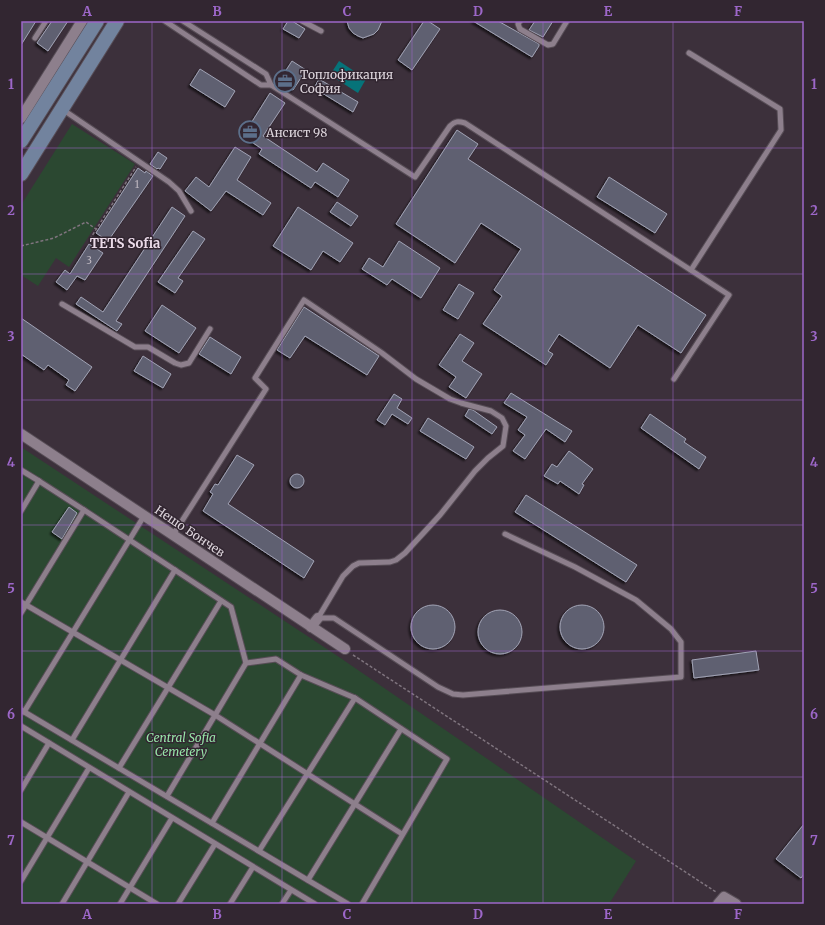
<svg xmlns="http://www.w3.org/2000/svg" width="825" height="925" font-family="Merriweather,serif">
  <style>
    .green { fill: #2b4831 }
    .water { fill: #067379 }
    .building { fill: #5f6071; stroke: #a1a3b5; filter: url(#shadow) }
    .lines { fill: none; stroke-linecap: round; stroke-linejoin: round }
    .service-casing { stroke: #574d56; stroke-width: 7 }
    .minor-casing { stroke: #574d56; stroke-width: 12 }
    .secondary-casing { stroke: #574d56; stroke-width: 16 }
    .path { stroke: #7f747e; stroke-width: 1.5; stroke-dasharray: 3 2; stroke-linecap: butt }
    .service { stroke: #8d7f8c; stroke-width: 5 }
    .minor { stroke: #8d7f8c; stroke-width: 10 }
    .secondary { stroke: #72839e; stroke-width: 14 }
    .grid { fill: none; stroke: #9d67c9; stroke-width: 1; stroke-opacity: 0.55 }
    .labels { text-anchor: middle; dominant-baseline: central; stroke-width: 3; stroke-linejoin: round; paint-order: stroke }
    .number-label { font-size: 10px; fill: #bdb7c0 }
    .poi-label { font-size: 12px; fill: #dcd4db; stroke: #322631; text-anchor: start }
    .street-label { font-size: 12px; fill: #dcd4db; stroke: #322631 }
    .park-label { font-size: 12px; font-style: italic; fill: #96e4a7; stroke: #322631 }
    .neighbourhood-label { font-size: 13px; font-weight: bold; fill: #ebdbe9; stroke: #322631 }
    .neatline { fill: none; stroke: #9d67c9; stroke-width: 1.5 }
    .grid-label { font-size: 13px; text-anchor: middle; font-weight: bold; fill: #9d67c9 }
  </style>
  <defs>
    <filter id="shadow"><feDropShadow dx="-2" dy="2" stdDeviation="1" flood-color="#0009"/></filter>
  </defs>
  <rect width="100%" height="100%" fill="#3c303b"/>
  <g class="green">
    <polygon points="72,124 135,164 69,267 56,258 38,286 21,275 21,205"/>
    <polygon points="21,447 339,657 636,861 609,904 21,904"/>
  </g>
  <polygon class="water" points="339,61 366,79 358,93 330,75"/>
  <g class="building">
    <polygon points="21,21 36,21 21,45"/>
    <polygon points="52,21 68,21 48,51 37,43"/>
    <polygon points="288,21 292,21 305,29 299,38 283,29"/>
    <polygon points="347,21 382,21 378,30 374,34 363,38 358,36 353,33 349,28"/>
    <polygon points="424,21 428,21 440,29 412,70 398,60"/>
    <polygon points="473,21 498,21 539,44 539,46 532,57"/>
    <polygon points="535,21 553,21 543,37 529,30"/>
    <polygon points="292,61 306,70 293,90 279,81"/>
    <polygon points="200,69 235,91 225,107 190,85"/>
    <polygon points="319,79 358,102 353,112 314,88"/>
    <polygon points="270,93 285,103 263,136 317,172 323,163 349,180 338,197 315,182 311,188 259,154 262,149 243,136"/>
    <polygon points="457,130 478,144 468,159 706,315 681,353 638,325 610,368 559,334 548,351 553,354 546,365 483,324 502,296 494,290 521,249 481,223 455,263 396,224"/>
    <polygon points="235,147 251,157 237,180 271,203 263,215 226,191 211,211 185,191 196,177 209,187"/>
    <polygon points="158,152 167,158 160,169 158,168 157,169 150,164"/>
    <polygon points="138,168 145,173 146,171 153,176 108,241 96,233"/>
    <polygon points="609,177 667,214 655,233 597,197"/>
    <polygon points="337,202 358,216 351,226 330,212"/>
    <polygon points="172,207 185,216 116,321 122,324 117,331 76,304 81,297 103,312"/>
    <polygon points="298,207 353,243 340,262 323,251 311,270 273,246"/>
    <polygon points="193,231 205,239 178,278 183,281 175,293 158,282"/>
    <polygon points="399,241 440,268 421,298 392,279 387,285 362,269 369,258 383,267"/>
    <polygon points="89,244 103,253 85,280 77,276 67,290 56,282 65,270 70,274"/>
    <polygon points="459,284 474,293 458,319 443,310"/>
    <polygon points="162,305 196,328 179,353 145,331"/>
    <polygon points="304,307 379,356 367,375 305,336 290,358 277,350"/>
    <polygon points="21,318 92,367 75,391 66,385 69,380 48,365 44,370 21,354"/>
    <polygon points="460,334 474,343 462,361 482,374 466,398 449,387 456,377 439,365"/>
    <polygon points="210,337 241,357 231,374 199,354"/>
    <polygon points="143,356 171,374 163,388 134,371"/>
    <polygon points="511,393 572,431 565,442 546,429 525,459 513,451 525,435 518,430 527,417 504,403"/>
    <polygon points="394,394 402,399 397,408 412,418 408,424 392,414 385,425 377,420"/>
    <polygon points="469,409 473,410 497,427 492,434 465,416"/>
    <polygon points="650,414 686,439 684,442 706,457 699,469 641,428"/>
    <polygon points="428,418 474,447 466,459 420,431"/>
    <polygon points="569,451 593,469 582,484 584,485 579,494 560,481 558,484 544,476 552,464 557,467"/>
    <polygon points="237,455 254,465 228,504 314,561 304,578 203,511 213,494 210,492 215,484 218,485"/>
    <circle cx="297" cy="481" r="7"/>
    <polygon points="526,495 637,565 626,582 515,512"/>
    <polygon points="69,507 77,513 62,539 52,532"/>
    <circle cx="433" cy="627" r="22"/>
    <circle cx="582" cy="627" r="22"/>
    <circle cx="500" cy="632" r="22"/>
    <polygon points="756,651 759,670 694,678 692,660"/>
    <polygon points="804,824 804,874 801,878 776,859"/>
  </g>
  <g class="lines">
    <g class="service-casing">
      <g id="service">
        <polyline points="165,21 261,85 271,85 266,74 183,21"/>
        <polyline points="302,21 321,31"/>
        <polyline points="520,21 518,24 520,29 548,45 553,44 567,21"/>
        <polyline points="35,38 46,21"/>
        <polyline points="689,53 780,109 781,130 691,270"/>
        <path d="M271 85 415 177 450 126C455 121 458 121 465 123L729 295 674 379"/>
        <polyline points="62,109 169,182 179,191 191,211"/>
        <polyline points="62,304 135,347 148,347 175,363 181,365 189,363 210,329"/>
        <polyline points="21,470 39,481"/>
        <polyline points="84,510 231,607 246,663 167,796"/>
        <polyline points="21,511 39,481 84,510 21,613"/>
        <polyline points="173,535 266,389 255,378 304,300 382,353 416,379 450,399 461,403 491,411 502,418 506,426 503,446 488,458 475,471 440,515 405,553 396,560 390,562 359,563 353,566 343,576 318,618"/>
        <polyline points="21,602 215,715 402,834"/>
        <polyline points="318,618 334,618 438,687 453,694 463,695 681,677 681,642 671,629 636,600 575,567 505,534"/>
        <polyline points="246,663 276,659 301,675 355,698 447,759 362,904"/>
        <polyline points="21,710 348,904"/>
        <polyline points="24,712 144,516"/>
        <polyline points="21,726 315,904"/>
        <polyline points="72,740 175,570"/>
        <polyline points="119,768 221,601"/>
        <polyline points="21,790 49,743"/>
        <polyline points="21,822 157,904"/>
        <polyline points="212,823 301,675"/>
        <polyline points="259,851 355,698"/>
        <polyline points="308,880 401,729"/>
        <polyline points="21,881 89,768"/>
        <polyline points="62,904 129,792"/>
        <polyline points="120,904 172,818"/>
        <polyline points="178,904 215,844"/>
        <polyline points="230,904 253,867"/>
        <polyline points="282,904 291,890"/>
      </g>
    </g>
    <g class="minor-casing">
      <g id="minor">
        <polyline points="21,118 82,21"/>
        <polyline points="21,434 345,649"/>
        <polyline points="311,627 318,618"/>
        <polyline points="718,904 724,897 736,904"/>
      </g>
    </g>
    <g class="secondary-casing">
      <g id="secondary">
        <polyline points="21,141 97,21"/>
        <polyline points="21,174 117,21"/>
      </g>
    </g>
    <g class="path">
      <polyline points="90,239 136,167"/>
      <polyline points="21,246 54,238 86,222 96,229"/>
      <polyline points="353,655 716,892"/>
    </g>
    <use href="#service" class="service"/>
    <use href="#minor" class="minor"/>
    <use href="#secondary" class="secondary"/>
  </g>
  <path class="grid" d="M152 21V904M282 21V904M412 21V904M543 21V904M673 21V904M21 148H804M21 274H804M21 400H804M21 525H804M21 651H804M21 777H804"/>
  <defs>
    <g id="office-ring" transform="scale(1.15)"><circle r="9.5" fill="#322631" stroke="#5c6f8a" stroke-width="1.5"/><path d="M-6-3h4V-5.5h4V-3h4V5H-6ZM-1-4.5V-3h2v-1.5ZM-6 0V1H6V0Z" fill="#5c6f8a"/></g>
  </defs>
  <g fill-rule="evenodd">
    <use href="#office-ring" x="285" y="81"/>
    <use href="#office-ring" x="250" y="132"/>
  </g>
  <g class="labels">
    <g class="number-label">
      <text x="137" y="184">1</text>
      <text x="89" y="260">3</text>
    </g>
    <g class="poi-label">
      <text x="300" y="74">Топлофикация<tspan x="300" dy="14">София</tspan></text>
      <text x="266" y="132">Ансист 98</text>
    </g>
    <g class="street-label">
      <text transform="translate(190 531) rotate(34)">Нешо Бончев</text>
    </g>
    <g class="park-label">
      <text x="181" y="737">Central Sofia<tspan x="181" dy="14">Cemetery</tspan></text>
    </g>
    <g class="neighbourhood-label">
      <text x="125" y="243">TETS Sofia</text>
    </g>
  </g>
  <rect width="825" height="925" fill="none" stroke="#322631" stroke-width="44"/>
  <rect x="22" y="22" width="781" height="881" class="neatline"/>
  <g class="grid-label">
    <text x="87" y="16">A</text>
    <text x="217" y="16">B</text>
    <text x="347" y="16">C</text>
    <text x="478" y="16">D</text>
    <text x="608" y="16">E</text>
    <text x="738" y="16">F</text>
    <text x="11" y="89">1</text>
    <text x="814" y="89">1</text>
    <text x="11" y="215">2</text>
    <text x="814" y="215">2</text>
    <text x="11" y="341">3</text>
    <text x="814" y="341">3</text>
    <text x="11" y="467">4</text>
    <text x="814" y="467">4</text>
    <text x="11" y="593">5</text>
    <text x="814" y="593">5</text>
    <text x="11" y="719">6</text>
    <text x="814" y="719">6</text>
    <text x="11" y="845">7</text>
    <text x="814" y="845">7</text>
    <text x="87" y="919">A</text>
    <text x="217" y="919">B</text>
    <text x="347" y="919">C</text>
    <text x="478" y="919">D</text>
    <text x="608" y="919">E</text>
    <text x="738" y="919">F</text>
  </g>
</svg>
